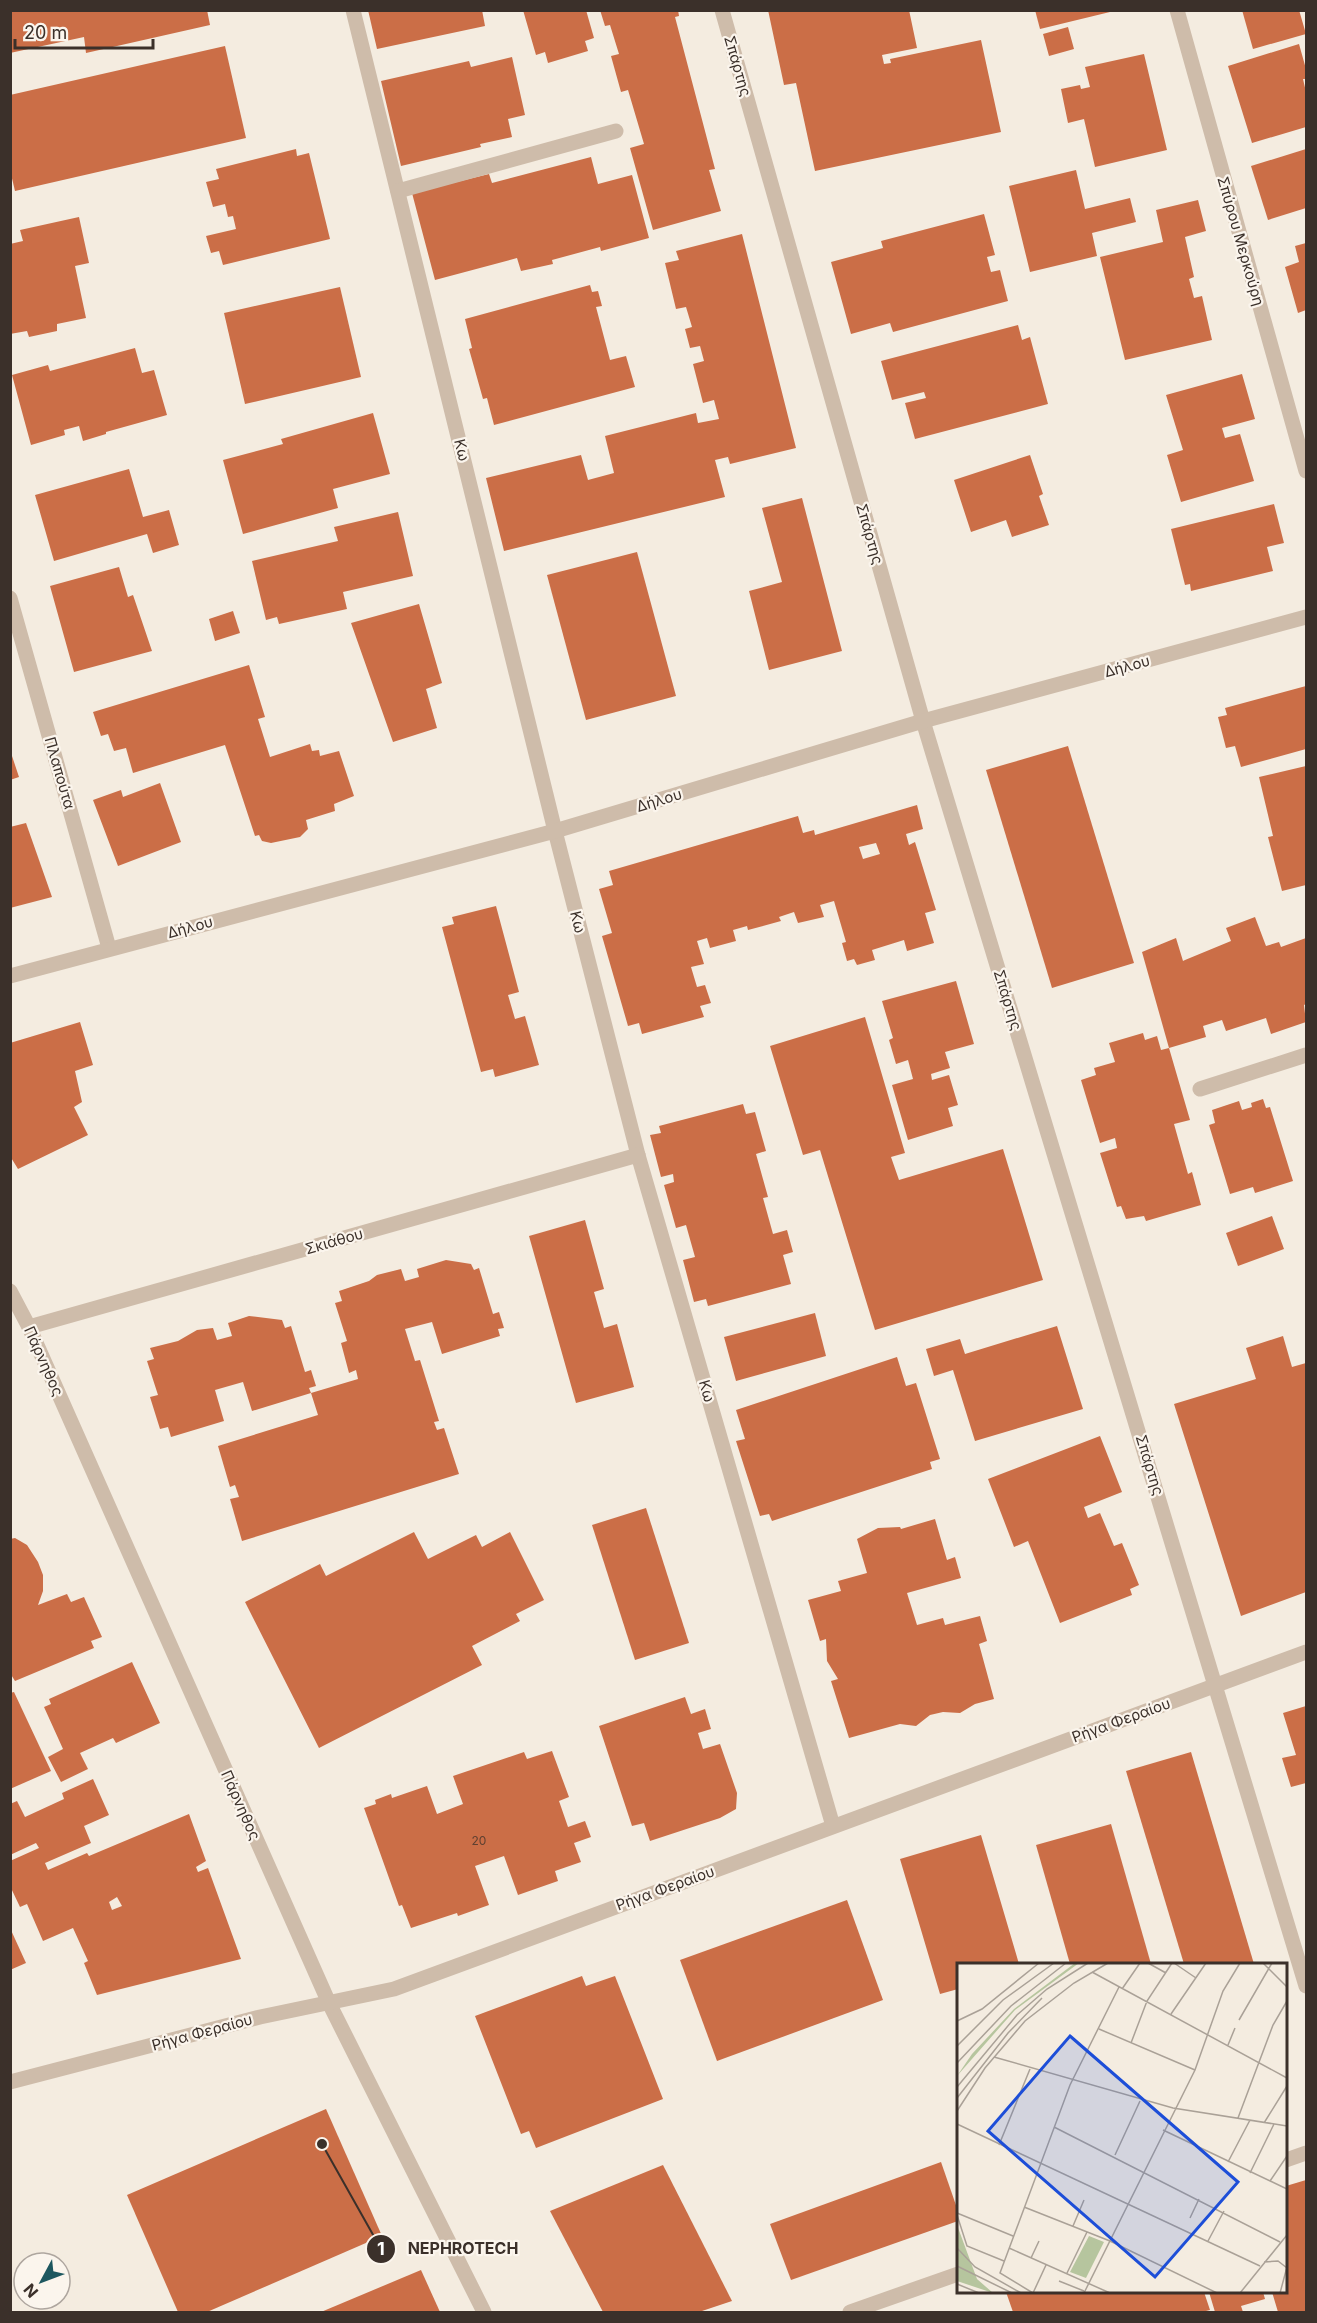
<svg xmlns="http://www.w3.org/2000/svg" width="1317" height="2323" font-family="Inter,sans-serif">
  <style>
    .building { fill: #cb6e47; fill-rule: evenodd }
    .lines { fill: none; stroke-linecap: round; stroke-linejoin: round }
    .minor { stroke: #cebcaa; stroke-width: 15 }
    .labels { text-anchor: middle; dominant-baseline: central; stroke-width: 4.5; stroke-linejoin: round; paint-order: stroke }
    .number-label { font-size: 12px; fill: #5f4031 }
    .street-label { font-size: 15px; fill: #3b302a; stroke: #fbf5ed }
    .inset-road { fill: none; stroke: #aaa197; stroke-width: 1.5 }
    .view { fill: #1d4ed8; fill-opacity: 0.15; stroke: #1d4ed8; stroke-width: 3 }
    .inset-edge { fill: none; stroke: #3b302a; stroke-width: 3 }
    .leader { fill: none; stroke: #3b302a; stroke-width: 2 }
    .callout-dot { fill: #3b302a; stroke: #fbf5ed; stroke-width: 2 }
    .mark-label { font-size: 18px; text-anchor: middle; font-weight: bold; fill: #fff }
    .callout-label { font-size: 16px; text-anchor: middle; font-weight: bold; fill: #3b302a; stroke: #fbf5ed; stroke-width: 4.5; stroke-linejoin: round; paint-order: stroke }
  </style>
  <rect width="100%" height="100%" fill="#f4ece0"/>
  <g class="building">
    <polygon points="10,10 207,10 210,25 86,53 84,37 10,53"/>
    <polygon points="368,10 482,10 485,26 377,49"/>
    <polygon points="523,10 586,10 594,38 585,41 588,51 548,63 545,52 536,55"/>
    <polygon points="600,10 678,10 679,16 675,17 715,169 709,170 721,211 653,230 630,148 644,144 628,90 621,92 611,56 619,54 610,25 605,26"/>
    <polygon points="768,10 909,10 917,48 882,55 884,64 891,63 890,59 981,40 1001,132 815,171 796,83 784,85"/>
    <polygon points="1035,10 1110,10 1110,12 1040,29"/>
    <polygon points="1242,10 1299,10 1306,34 1253,49"/>
    <polygon points="1068,27 1074,49 1049,56 1043,34"/>
    <polygon points="1299,44 1306,69 1306,79 1303,79 1306,92 1306,127 1252,143 1228,66"/>
    <polygon points="225,46 246,138 15,191 10,170 10,95"/>
    <polygon points="1144,54 1167,150 1095,167 1084,119 1068,123 1061,89 1080,85 1081,89 1090,87 1085,67"/>
    <polygon points="512,57 525,115 508,119 512,137 480,144 481,147 401,166 381,81 469,61 471,67"/>
    <polygon points="296,149 297,156 309,153 330,239 223,265 219,251 211,253 206,236 236,229 233,216 228,217 225,204 213,207 206,182 219,179 216,169"/>
    <polygon points="1306,149 1306,208 1268,220 1251,166"/>
    <polygon points="591,157 598,184 632,175 649,238 601,251 600,247 552,260 553,264 521,271 517,258 435,280 412,193 489,174 492,183"/>
    <polygon points="1076,170 1085,209 1130,198 1136,222 1092,233 1097,256 1030,272 1009,186"/>
    <polygon points="1198,200 1206,231 1185,237 1194,277 1189,279 1194,298 1202,296 1212,340 1125,360 1100,257 1163,242 1156,210"/>
    <polygon points="984,214 995,255 987,257 991,272 1000,270 1008,301 893,332 890,323 851,334 831,262 883,248 881,241"/>
    <polygon points="79,217 89,263 75,266 86,318 57,324 57,331 29,337 27,331 10,334 10,244 23,241 20,230"/>
    <polygon points="742,234 796,448 730,464 728,457 715,460 725,497 504,551 486,478 581,455 588,480 614,473 605,436 696,413 698,423 719,419 714,400 703,403 693,364 704,361 700,346 690,348 685,329 692,327 686,307 676,309 665,263 679,260 676,251"/>
    <polygon points="1306,243 1306,310 1298,313 1285,267 1299,262 1295,246"/>
    <polygon points="590,285 592,292 598,291 602,306 596,307 610,360 626,356 635,387 494,425 487,398 483,399 469,349 472,348 465,319"/>
    <polygon points="340,287 361,377 245,404 224,313"/>
    <polygon points="1018,325 1022,340 1030,337 1048,404 915,439 905,403 926,398 924,392 892,400 881,361"/>
    <polygon points="135,348 142,373 154,370 167,415 106,432 106,434 83,441 79,426 64,430 65,435 31,445 12,375 48,365 50,371"/>
    <polygon points="1242,374 1255,419 1222,428 1225,438 1240,434 1254,481 1181,502 1167,455 1183,450 1166,395"/>
    <polygon points="373,413 390,474 333,489 338,508 243,534 223,460 283,444 281,439"/>
    <polygon points="1030,455 1043,494 1039,496 1049,525 1012,537 1006,520 971,532 954,480"/>
    <polygon points="129,469 143,517 169,510 179,545 153,553 147,534 54,561 35,495"/>
    <polygon points="802,498 842,651 769,670 749,591 782,582 762,508"/>
    <polygon points="1274,504 1284,543 1267,547 1273,571 1191,591 1190,584 1185,585 1171,529"/>
    <polygon points="398,512 413,576 343,592 347,609 279,624 277,617 266,620 252,561 338,541 334,527"/>
    <polygon points="637,552 676,696 586,720 547,575"/>
    <polygon points="119,567 128,597 133,595 152,651 74,672 50,586"/>
    <polygon points="419,604 442,683 426,689 437,728 393,742 351,623"/>
    <polygon points="233,611 240,633 215,641 209,619"/>
    <polygon points="249,665 265,717 258,719 270,757 310,744 312,751 319,750 320,756 339,751 354,796 334,804 335,811 306,820 308,829 300,837 271,843 262,841 259,835 255,836 225,745 133,773 126,748 114,751 108,734 101,736 93,712"/>
    <polygon points="1306,686 1306,749 1241,767 1235,746 1226,748 1218,717 1227,715 1225,708"/>
    <polygon points="1068,746 1134,963 1052,988 986,770"/>
    <polygon points="10,750 19,777 10,780"/>
    <polygon points="1306,766 1306,885 1282,891 1268,837 1273,836 1259,777"/>
    <polygon points="160,783 181,842 118,866 93,800 121,790 123,797"/>
    <path d="M917 805 923 829 906 834 909 845 915 842 936 910 925 913 934 943 907 951 904 940 872 950 875 960 857 965 854 959 847 961 842 943 846 942 834 901 820 905 824 917 798 923 794 912 779 917 781 921 748 930 747 926 733 930 736 941 710 948 707 938 697 941 704 964 691 967 697 987 705 985 711 1003 700 1006 704 1017 642 1034 639 1023 628 1026 602 936 612 933 599 889 613 885 609 871 798 816 803 833 814 830 815 835ZM876 843 880 854 863 859 859 847Z"/>
    <polygon points="26,823 52,897 10,908 10,827"/>
    <polygon points="496,906 519,992 508,995 515,1019 525,1016 539,1065 495,1077 493,1069 481,1072 442,927 454,924 452,917"/>
    <polygon points="1255,917 1266,946 1279,942 1281,947 1306,938 1306,1004 1304,1005 1306,1022 1271,1034 1266,1018 1226,1031 1222,1020 1203,1026 1206,1037 1169,1048 1142,952 1176,938 1183,961 1185,960 1231,941 1226,928"/>
    <polygon points="956,981 974,1044 945,1052 950,1068 931,1074 932,1080 949,1075 958,1105 948,1108 953,1126 908,1140 892,1085 913,1079 908,1060 896,1064 889,1040 893,1038 882,1001"/>
    <polygon points="865,1017 905,1153 891,1157 899,1180 1003,1149 1043,1280 875,1330 820,1150 803,1155 770,1046"/>
    <polygon points="80,1022 93,1065 75,1071 82,1102 74,1107 88,1135 18,1169 10,1156 10,1043"/>
    <polygon points="1143,1033 1145,1040 1157,1036 1161,1050 1169,1048 1190,1120 1174,1124 1188,1174 1192,1172 1201,1205 1146,1221 1144,1216 1126,1219 1121,1206 1117,1207 1100,1153 1117,1148 1115,1138 1100,1143 1081,1080 1096,1075 1094,1068 1115,1062 1109,1043"/>
    <polygon points="1263,1099 1266,1108 1270,1107 1293,1181 1255,1193 1253,1187 1230,1194 1209,1125 1215,1123 1212,1110 1239,1101 1242,1110 1252,1107 1251,1103"/>
    <polygon points="743,1104 746,1114 755,1112 766,1151 756,1154 768,1197 763,1198 773,1234 787,1230 793,1252 783,1255 791,1284 708,1306 706,1299 694,1302 683,1260 695,1257 686,1225 676,1228 664,1185 674,1182 673,1174 661,1177 650,1135 661,1133 659,1126"/>
    <polygon points="1272,1216 1284,1249 1238,1266 1226,1233"/>
    <polygon points="585,1220 604,1289 594,1292 604,1328 617,1324 634,1387 576,1403 529,1236"/>
    <polygon points="446,1260 471,1264 474,1270 479,1268 493,1314 499,1312 504,1328 498,1329 500,1336 442,1354 432,1322 405,1329 415,1361 420,1360 439,1421 434,1422 437,1430 444,1428 459,1474 242,1541 230,1499 239,1497 235,1485 230,1487 218,1446 318,1415 311,1393 358,1379 356,1370 349,1373 341,1343 347,1341 335,1303 342,1301 339,1291 369,1281 377,1275 401,1269 405,1281 419,1277 417,1269"/>
    <polygon points="815,1313 826,1356 736,1381 724,1337"/>
    <polygon points="249,1316 282,1320 285,1328 291,1326 305,1372 311,1370 316,1386 309,1388 311,1393 252,1411 243,1382 215,1390 224,1421 171,1437 168,1427 160,1429 150,1397 158,1395 147,1361 154,1359 150,1348 178,1341 197,1330 213,1328 217,1340 232,1336 228,1323"/>
    <polygon points="1057,1326 1083,1409 975,1441 953,1370 934,1376 926,1349 960,1339 965,1354"/>
    <polygon points="1283,1336 1292,1367 1306,1363 1306,1592 1241,1616 1174,1404 1256,1379 1246,1348"/>
    <polygon points="897,1357 906,1386 916,1383 940,1459 930,1462 932,1469 772,1521 769,1514 760,1516 736,1441 745,1439 736,1410"/>
    <polygon points="1100,1436 1122,1492 1084,1507 1088,1518 1100,1513 1114,1546 1122,1543 1139,1585 1130,1589 1132,1595 1060,1623 1028,1541 1014,1547 988,1479"/>
    <polygon points="646,1508 689,1643 635,1660 592,1525"/>
    <polygon points="935,1519 947,1560 955,1557 961,1578 907,1593 917,1625 943,1618 945,1625 980,1616 987,1641 979,1644 994,1699 975,1704 960,1713 943,1712 930,1715 916,1726 900,1724 849,1738 831,1681 838,1679 827,1661 826,1639 820,1641 808,1600 841,1591 838,1581 867,1573 857,1539 878,1528 900,1527 901,1529"/>
    <polygon points="414,1532 428,1559 476,1535 482,1547 510,1532 544,1600 516,1614 520,1621 472,1646 482,1665 319,1748 245,1602 320,1564 326,1576"/>
    <polygon points="15,1538 27,1545 38,1562 43,1575 43,1591 38,1605 67,1594 71,1602 84,1597 102,1637 91,1641 94,1648 15,1681 10,1673 10,1539"/>
    <polygon points="132,1662 160,1723 116,1743 113,1738 80,1753 88,1769 61,1782 48,1757 63,1749 44,1707 51,1704 49,1699"/>
    <polygon points="14,1692 51,1771 10,1789 10,1693"/>
    <polygon points="685,1697 691,1714 705,1709 711,1729 698,1733 703,1749 720,1744 737,1793 736,1809 720,1818 650,1841 644,1823 632,1826 599,1726"/>
    <polygon points="1306,1706 1306,1783 1291,1787 1282,1758 1296,1755 1283,1713"/>
    <polygon points="552,1751 569,1797 559,1801 568,1827 585,1821 591,1837 574,1843 581,1862 555,1871 558,1881 518,1895 504,1856 475,1866 489,1905 458,1916 457,1913 411,1928 402,1905 399,1906 364,1808 376,1804 375,1800 391,1794 392,1798 427,1786 437,1814 463,1804 453,1776 524,1752 527,1759"/>
    <polygon points="1191,1752 1254,1964 1184,1964 1126,1771"/>
    <path d="M93 1779 109 1815 84 1826 91 1843 45 1863 48 1870 87 1853 89 1856 189 1814 206 1861 196 1867 198 1872 208 1868 241 1959 97 1995 84 1963 88 1961 73 1928 43 1941 27 1904 20 1907 10 1886V1861L39 1848 36 1843 10 1855V1804L17 1801 25 1817 64 1799 62 1793ZM117 1897 122 1906 112 1910 109 1902Z"/>
    <polygon points="1111,1824 1151,1964 1070,1964 1036,1845"/>
    <polygon points="981,1835 1019,1964 958,1964 958,1989 940,1994 900,1859"/>
    <polygon points="847,1900 883,2000 717,2061 680,1960"/>
    <polygon points="10,1928 26,1963 10,1970"/>
    <polygon points="582,1976 586,1986 615,1976 663,2099 536,2148 529,2131 521,2134 475,2016"/>
    <polygon points="326,2109 382,2236 207,2312 178,2312 127,2195"/>
    <polygon points="941,2162 958,2211 958,2221 791,2280 770,2224"/>
    <polygon points="663,2165 732,2301 699,2312 603,2312 550,2211"/>
    <polygon points="1306,2180 1306,2312 1278,2312 1272,2292 1286,2292 1286,2186"/>
    <polygon points="421,2270 440,2312 321,2312"/>
    <polygon points="1006,2292 1204,2292 1210,2310 1202,2312 1013,2312"/>
    <polygon points="1209,2292 1263,2292 1265,2299 1241,2306 1243,2312 1215,2312"/>
  </g>
  <g class="lines">
    <g class="minor">
      <polyline points="353,10 555,831 638,1155 833,1826"/>
      <polyline points="722,10 923,721 1306,1986"/>
      <polyline points="1177,10 1306,471"/>
      <polyline points="398,191 616,131"/>
      <polyline points="10,598 109,948"/>
      <polyline points="10,976 555,831 923,721 1306,617"/>
      <polyline points="1200,1089 1306,1055"/>
      <polyline points="10,1291 29,1327 329,2003 484,2312"/>
      <polyline points="29,1327 638,1155"/>
      <polyline points="10,2082 260,2017 394,1989 1306,1652"/>
      <polyline points="1286,2160 1306,2153"/>
      <polyline points="850,2312 958,2274"/>
    </g>
  </g>
  <g class="labels">
    <g class="number-label">
      <text x="479" y="1840">20</text>
    </g>
    <g class="street-label">
      <text transform="translate(738 66) rotate(74)">Σπάρτης</text>
      <text transform="translate(1241 241) rotate(74)">Σπύρου Μερκούρη</text>
      <text transform="translate(462 450) rotate(76)">Κω</text>
      <text transform="translate(870 534) rotate(74)">Σπάρτης</text>
      <text transform="translate(1127 666) rotate(-15)">Δήλου</text>
      <text transform="translate(60 773) rotate(74)">Πλαπούτα</text>
      <text transform="translate(659 800) rotate(-17)">Δήλου</text>
      <text transform="translate(578 922) rotate(76)">Κω</text>
      <text transform="translate(190 927) rotate(-15)">Δήλου</text>
      <text transform="translate(1008 1000) rotate(73)">Σπάρτης</text>
      <text transform="translate(334 1241) rotate(-16)">Σκιάθου</text>
      <text transform="translate(44 1361) rotate(66)">Πάρνηθος</text>
      <text transform="translate(707 1391) rotate(74)">Κω</text>
      <text transform="translate(1150 1465) rotate(73)">Σπάρτης</text>
      <text transform="translate(1121 1720) rotate(-20)">Ρήγα Φεραίου</text>
      <text transform="translate(241 1805) rotate(66)">Πάρνηθος</text>
      <text transform="translate(665 1888) rotate(-20)">Ρήγα Φεραίου</text>
      <text transform="translate(202 2032) rotate(-15)">Ρήγα Φεραίου</text>
    </g>
  </g>
  <g transform="translate(957 1963)">
    <rect width="330" height="330" fill="#f4ece0"/>
    <path d="M118 0H122L58 47 0 113 15 91 57 46ZM0 262 20 316 36 330 0 318ZM132 273 147 279 129 315 113 309Z" fill="#b6c59e"/>
    <path class="inset-road" d="M191 0 209 10M217 0 239 15M306 0 330 24M135 9 330 115M165 26 183 0M214 51 249 0M282 57 315 0M0 58 25 46 82 0M142 66 238 107M174 80 190 38 215 0M271 82 278 65M0 83 46 37 97 0M37 94 216 145 330 163M0 100 54 43 109 0M0 124 60 52 90 26 131 0M0 135 51 70 85 35M0 148 28 105 68 58 117 20 151 0M281 155 316 62 330 38M307 160 330 123M0 161 303 303M97 164 323 279M206 167 330 226M42 182 73 106M158 192 183 138M271 199 293 157M293 210 317 161M313 218 330 193M67 244 153 278 260 330M0 250 56 273M0 252 10 283 47 298M233 255 242 236M116 263 127 237M251 278 267 248M0 285 18 304 64 330M52 285 153 330M74 295 82 278M307 299 321 298 330 305M0 303 55 330M110 310 130 269M102 318 127 328M0 321 22 330M76 330 43 310 113 122 162 24M76 330 89 302M127 330 238 107 266 28 283 0M283 330 330 272M323 330 330 304"/>
    <path class="view" d="M113 73 281 219 198 314 31 168Z"/>
    <rect width="330" height="330" class="inset-edge"/>
  </g>
  <path class="leader" d="M322 2144L381 2249"/>
  <g class="callout-dot">
    <circle cx="322" cy="2144" r="6"/>
    <circle cx="381" cy="2249" r="15"/>
  </g>
  <g class="mark-label">
    <text x="381" y="2255">1</text>
  </g>
  <g class="callout-label">
    <text x="463" y="2254">NEPHROTECH</text>
  </g>
  <rect width="1317" height="2323" fill="none" stroke="#3b302a" stroke-width="24"/>
  <g transform="translate(42 2281) rotate(229)"><circle r="28" fill="#fbf5ed" stroke="#aea69f" stroke-width="1.5"/>
  <path d="M0-4.5L10 22L0 15L-10 22Z" fill="#1d575f"/>
  <text y="-9" font-size="16" font-weight="bold" text-anchor="middle" fill="#3b302a">N</text>
  </g>
  <path d="M15 39v9h138v-9" fill="none" stroke="#3b302a" stroke-width="3"/>
  <text x="24" y="39" font-size="18" fill="#3b302a" stroke="#fbf5ed" stroke-width="4.5" paint-order="stroke">20 m</text>
</svg>
